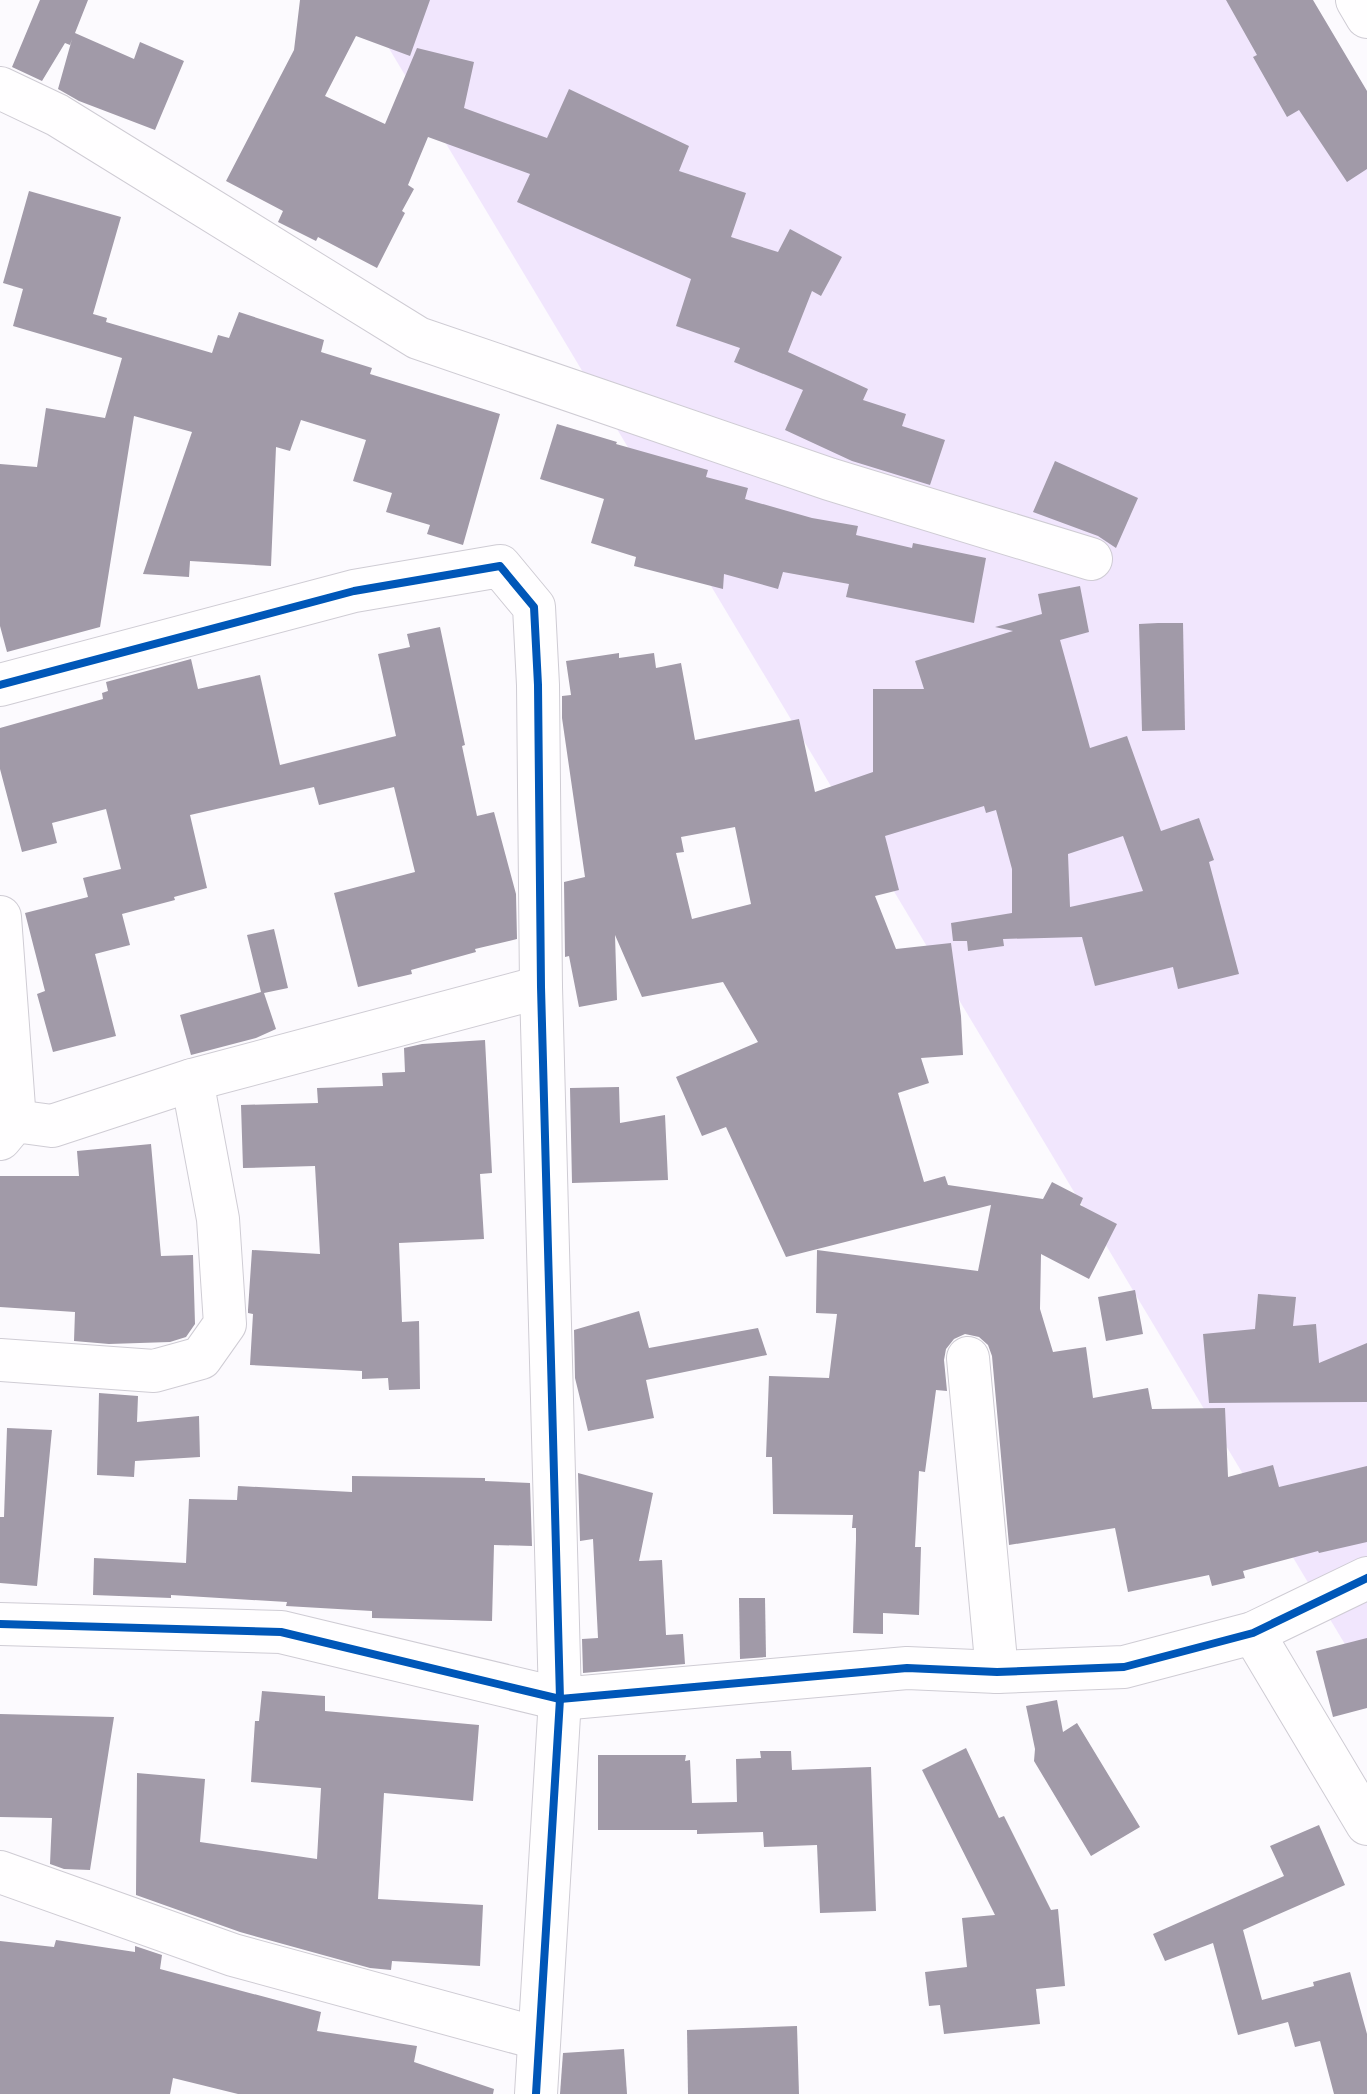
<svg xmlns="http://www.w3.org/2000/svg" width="1367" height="2094" font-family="Manrope,sans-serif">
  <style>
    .green { fill: #f1e6fd }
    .building { fill: #a19aa8; fill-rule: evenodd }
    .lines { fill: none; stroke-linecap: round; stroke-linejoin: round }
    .minor-casing { stroke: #cfccd4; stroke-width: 44 }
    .minor { stroke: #fffeff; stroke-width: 42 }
    .cycleway-casing { stroke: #fff; stroke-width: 13 }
    .cycleway { stroke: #0057b8; stroke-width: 8 }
  </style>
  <rect width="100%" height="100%" fill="#fcfafe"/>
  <polygon class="green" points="360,0 1310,0 1367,155 1367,1681"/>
  <g class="building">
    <polygon points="40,0 88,0 75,33 134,59 140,42 184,61 155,130 79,101 58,89 72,39 70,45 65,43 42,81 12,67"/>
    <polygon points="300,0 430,0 410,56 356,36 325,96 385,124 417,48 474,62 464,108 547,138 569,89 689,146 679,171 746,193 731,237 778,252 790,229 842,257 821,296 812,291 788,352 868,389 863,400 906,414 902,426 945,440 930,485 852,461 785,430 803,390 734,362 740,348 676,326 691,279 517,202 530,174 428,137 408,185 414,189 402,211 405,213 377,268 318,237 316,241 278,222 283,211 226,181 294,50"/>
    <polygon points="1226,0 1313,0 1367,91 1367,169 1347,182 1299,110 1287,117 1253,57 1257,55"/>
    <polygon points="29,191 121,217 93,314 107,318 106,322 212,353 218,335 229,338 239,312 324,340 321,352 372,368 370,374 500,414 463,545 427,534 430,525 386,512 392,493 353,481 366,440 301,420 290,451 276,447 271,566 190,561 189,577 143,574 192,432 134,416 100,627 7,652 0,626 0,464 37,467 46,408 105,418 122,358 13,326 23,289 3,283"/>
    <polygon points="557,424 617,442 616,444 708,470 706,477 748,488 745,499 812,518 858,526 856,535 912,548 913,543 986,558 974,623 846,597 849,584 783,572 778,589 724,574 723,589 634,566 636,557 591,543 604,499 540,479"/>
    <polygon points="1055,461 1138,498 1116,548 1098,536 1033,512"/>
    <path d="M1080 586 1089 632 1060 640 1090 748 1127 736 1161 831 1199 818 1214 860 1209 862 1239 974 1178 989 1173 967 1095 986 1082 937 1003 939 1004 946 968 951 967 941H953L951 923 1012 913V869L996 810 986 813 984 806 885 836 899 890 875 896 896 949 951 943 961 1016 963 1055 921 1058 929 1083 898 1093 924 1182 945 1176 948 1185 1043 1199 1052 1182 1083 1198 1080 1205 1117 1224 1089 1279 1041 1254 1040 1309 1053 1352 1086 1347 1093 1398 1148 1388 1152 1409 1225 1408 1228 1477 1273 1465 1279 1487 1367 1466V1542L1319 1553 1318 1551 1243 1571 1245 1578 1212 1586 1209 1575 1128 1592 1115 1528 1009 1545 992 1356 988 1345 979 1337 965 1334 954 1339 946 1349 944 1360 947 1391 936 1390 925 1472 919 1471 915 1547H921L919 1615 883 1613V1634L853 1633 856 1540V1528H852L853 1515 773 1514 772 1457H766L769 1376 829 1378 837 1314 816 1313 817 1250 978 1271 991 1205 786 1257 726 1127 702 1136 676 1077 758 1042 723 982 642 997 615 935 617 1000 579 1007 569 956 565 957 564 882 585 877 562 718V696L571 695 566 661 619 653V658L654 653 656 668 681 663 695 740 799 719 815 792 873 772V689H924L915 661 1013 631 995 627 1042 614 1038 594ZM735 827 751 904 692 919 676 853 684 852 681 837ZM1123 836 1143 891 1070 907 1068 854Z"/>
    <polygon points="1158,623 1183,623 1185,730 1142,731 1139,624"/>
    <polygon points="440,627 465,745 462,746 477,816 494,812 516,894 517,939 475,949 476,952 411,970 412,974 358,987 334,893 415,872 394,787 319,805 314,787 190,815 207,888 174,897 175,900 122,914 130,945 95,954 116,1036 53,1052 37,994 45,991 25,913 88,897 83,878 121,869 106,809 52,823 57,843 22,852 0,769 0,728 103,699 102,693 108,691 106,682 191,659 198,689 260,675 280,765 396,736 378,654 410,647 407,634"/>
    <polygon points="274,929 288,988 264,993 276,1029 256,1038 191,1055 180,1015 261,992 247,935"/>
    <polygon points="485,1040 492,1173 480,1174 484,1239 399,1243 402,1322 419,1321 420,1389 389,1390 388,1378 362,1379 362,1371 250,1365 253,1314 248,1313 248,1310 252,1250 320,1254 315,1166 243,1168 241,1105 318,1103 317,1088 383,1086 382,1073 405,1072 404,1048 422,1044"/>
    <polygon points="619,1087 620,1123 665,1115 668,1180 572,1183 570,1088"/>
    <polygon points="151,1144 161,1256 193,1255 195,1324 186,1337 170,1342 109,1344 74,1341 75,1312 0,1307 0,1176 79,1176 77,1151"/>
    <polygon points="1135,1290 1143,1334 1106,1341 1098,1297"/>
    <polygon points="1258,1294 1296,1297 1293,1326 1316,1324 1319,1363 1367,1343 1367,1402 1209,1403 1203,1334 1255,1329"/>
    <polygon points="639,1311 649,1348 758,1328 767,1355 646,1380 654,1418 588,1431 575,1378 574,1330"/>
    <polygon points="99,1393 138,1396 137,1422 199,1416 200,1457 135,1461 134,1477 97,1475"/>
    <polygon points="7,1428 52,1430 37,1586 0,1583 0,1517 4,1517"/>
    <polygon points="578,1473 653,1493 639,1561 662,1560 666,1635 683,1634 685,1664 583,1673 582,1639 598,1638 593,1539 580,1541"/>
    <polygon points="352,1476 485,1478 485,1481 530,1483 532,1546 494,1545 492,1621 372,1618 372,1611 286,1606 287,1602 171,1595 171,1598 93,1595 94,1558 186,1563 189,1499 237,1500 238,1486 352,1492"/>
    <polygon points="739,1598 765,1598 766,1657 740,1659"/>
    <polygon points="1367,1638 1367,1708 1333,1717 1316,1651"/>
    <polygon points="262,1691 325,1696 325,1711 479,1725 473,1801 384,1793 378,1899 483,1905 480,1966 392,1961 391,1970 370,1968 240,1932 136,1895 137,1773 205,1779 200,1842 317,1859 321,1788 251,1782 255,1721 259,1721"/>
    <polygon points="1057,1700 1063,1732 1077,1723 1140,1827 1091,1856 1034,1761 1035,1749 1026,1706"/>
    <polygon points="0,1714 114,1717 90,1870 64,1869 50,1864 52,1818 0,1817"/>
    <polygon points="966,1748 999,1818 1004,1816 1051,1910 1058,1909 1065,1986 1036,1989 1040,2024 944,2034 940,2005 929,2006 925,1972 967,1967 962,1918 995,1915 922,1770"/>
    <polygon points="760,1751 791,1751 792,1770 871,1767 876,1911 820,1913 817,1845 764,1847 763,1832 697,1834 697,1830 598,1830 598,1755 686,1755 685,1761 690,1760 692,1803 737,1802 736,1759 761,1758"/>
    <polygon points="1319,1825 1345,1885 1243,1930 1262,2000 1314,1986 1313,1982 1350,1972 1367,2034 1367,2094 1334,2094 1320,2041 1295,2047 1288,2022 1238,2035 1213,1943 1165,1961 1153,1934 1284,1876 1270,1846"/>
    <polygon points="56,1940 135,1952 135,1946 162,1955 160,1969 321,2012 317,2031 417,2046 414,2062 494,2089 493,2094 238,2094 173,2078 170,2094 0,2094 0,1941 54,1947"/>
    <polygon points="797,2026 799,2094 688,2094 687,2030"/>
    <polygon points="624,2049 627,2094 560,2094 563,2053"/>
  </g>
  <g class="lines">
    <g class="minor-casing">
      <g id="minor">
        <polyline points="1357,0 1367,17"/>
        <polyline points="0,88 57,115 418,338 829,479 1091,559"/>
        <polyline points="0,685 354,591 500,566 534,607 538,685 541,987 560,1699 536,2094"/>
        <polyline points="0,917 15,1121"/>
        <polyline points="0,1139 15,1121 52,1126 192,1080 541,987"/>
        <polyline points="968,1358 997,1672"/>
        <polyline points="0,1360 154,1371 201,1358 225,1324 218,1219 192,1080"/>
        <polyline points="0,1624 281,1632 560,1699 907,1668 997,1672 1124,1667 1253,1633 1367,1578"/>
        <polyline points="1253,1633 1367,1824"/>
        <polyline points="0,1872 233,1955 537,2038"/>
      </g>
    </g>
    <use href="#minor" class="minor"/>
    <g class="cycleway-casing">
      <g id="cycleway">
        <polyline points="0,685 354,591 500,566 534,607 538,685 541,987 560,1699 536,2094"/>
        <polyline points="0,1624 281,1632 560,1699 907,1668 997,1672 1124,1667 1253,1633 1367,1578"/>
      </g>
    </g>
    <use href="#cycleway" class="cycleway"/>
  </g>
</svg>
